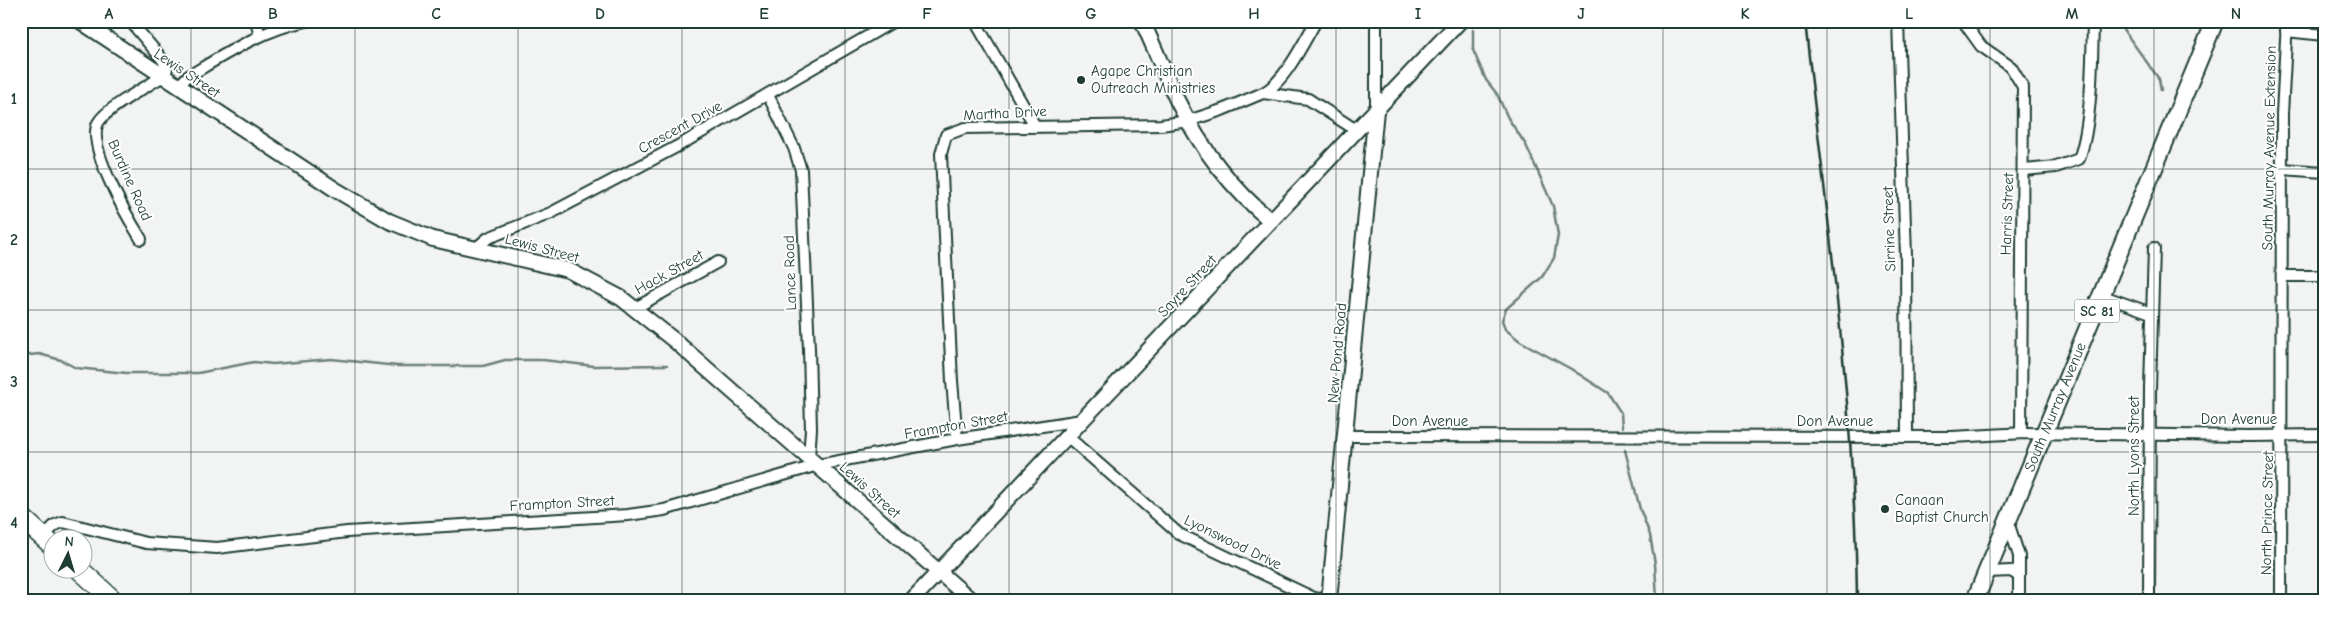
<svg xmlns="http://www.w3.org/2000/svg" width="2345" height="621" font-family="'Comic Neue',sans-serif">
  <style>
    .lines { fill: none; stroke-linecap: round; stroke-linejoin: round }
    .stream { stroke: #6d807b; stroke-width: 2.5 }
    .street-casing { stroke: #1f3d34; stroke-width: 14 }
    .secondary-casing { stroke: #1f3d34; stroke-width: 18 }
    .primary-casing { stroke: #1f3d34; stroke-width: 20 }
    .highway-casing { stroke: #1f3d34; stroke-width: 22 }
    .street { stroke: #fff; stroke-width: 10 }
    .secondary { stroke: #fff; stroke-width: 14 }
    .primary { stroke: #fff; stroke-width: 16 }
    .highway { stroke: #fff; stroke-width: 19 }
    .rail { stroke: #1f3d34; stroke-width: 2.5 }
    .grid { fill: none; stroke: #1f3d34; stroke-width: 1; stroke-opacity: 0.55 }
    .poi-dot { fill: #1f3d34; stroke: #fff; stroke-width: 2 }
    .labels { text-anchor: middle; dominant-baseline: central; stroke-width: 4; stroke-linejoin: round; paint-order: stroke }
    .shield { fill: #fff; stroke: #627771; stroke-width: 1 }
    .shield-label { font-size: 14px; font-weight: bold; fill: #1f3d34 }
    .poi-label { font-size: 15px; fill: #1f3d34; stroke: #fff; text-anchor: start }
    .street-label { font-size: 15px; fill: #1f3d34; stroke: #fff }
    .neatline { fill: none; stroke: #1f3d34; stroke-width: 2 }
    .grid-label { font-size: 16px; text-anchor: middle; font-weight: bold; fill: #1f3d34 }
  </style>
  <rect width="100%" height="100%" fill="#f2f3f3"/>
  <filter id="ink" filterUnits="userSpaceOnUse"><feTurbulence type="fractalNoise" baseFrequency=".02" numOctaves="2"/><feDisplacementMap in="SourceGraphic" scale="10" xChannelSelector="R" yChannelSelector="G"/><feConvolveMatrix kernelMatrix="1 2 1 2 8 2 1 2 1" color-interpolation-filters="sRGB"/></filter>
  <g filter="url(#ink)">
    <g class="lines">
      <g class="stream">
        <polyline points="2117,21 2159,79 2161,90"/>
        <polyline points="1473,30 1473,50 1486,80 1497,94 1508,118 1526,145 1553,206 1558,235 1554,258 1542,277 1506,309 1502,320 1505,329 1520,341 1571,369 1608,393 1621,413 1622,427"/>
        <polyline points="21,356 39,354 61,360 76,368 127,373 198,373 254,362 273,364 331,359 398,366 483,366 505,360 543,360 594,366 667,365"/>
        <polyline points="1625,450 1640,509 1650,535 1655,564 1657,600"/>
      </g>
      <g class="street-casing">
        <g id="street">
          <path d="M130 21 163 60 167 69 163 76C148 86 106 108 98 123 86 146 128 218 141 239"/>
          <polyline points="256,21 260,36"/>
          <polyline points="975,21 1035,126"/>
          <polyline points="1898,21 1906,256 1907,436"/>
          <polyline points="1963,21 1981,46 2011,67 2023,87 2021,433"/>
          <polyline points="2286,31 2324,35"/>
          <path d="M179 86 187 77C224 55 263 29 306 21"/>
          <path d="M1263 93C1284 83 1304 42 1316 21"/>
          <polyline points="768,95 794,148 801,170 809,349 811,429 809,458"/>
          <polyline points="1376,110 1376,21"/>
          <polyline points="2282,169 2324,172"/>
          <path d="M2024 170 2056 167 2079 159C2092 124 2092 60 2093 21"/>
          <polyline points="476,248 488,238 551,213 678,146 894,21"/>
          <polyline points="2283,276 2324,276"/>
          <polyline points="2103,296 2151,313"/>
          <polyline points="635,308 718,262"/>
          <polyline points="1067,436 1179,534 1314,598 1327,600"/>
          <polyline points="1345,436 1952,437 2025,433 2248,436 2324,435"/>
          <polyline points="957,439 952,381 941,154 946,135 965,128 1161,125 1188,121 1222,110 1263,93 1308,99 1356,130"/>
          <polyline points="2008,522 2019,556 2019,600"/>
          <polyline points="43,537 55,525 63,522 146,543 217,548 347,532 628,515 664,510 818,465 957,439 1082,420"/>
          <polyline points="1987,572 2011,571 2019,576"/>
          <polyline points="2149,600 2150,388 2154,248"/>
          <polyline points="2281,600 2282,114 2287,21"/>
        </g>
      </g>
      <g class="secondary-casing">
        <g id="secondary">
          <polyline points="80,21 336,190 389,221 433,239 568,270 621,298 675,341 971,600"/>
          <path d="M1142 21C1155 48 1165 75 1178 102 1201 149 1231 188 1271 221"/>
          <polyline points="912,600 1460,21"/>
          <polyline points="1329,600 1376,110"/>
        </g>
      </g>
      <g class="primary-casing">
        <g id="primary">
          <path id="s1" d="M1975 600 2215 21"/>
        </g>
      </g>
      <g class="highway-casing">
        <g id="highway">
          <polyline points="21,517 52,545"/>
          <polyline points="78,568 113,600"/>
        </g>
      </g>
      <use href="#street" class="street"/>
      <use href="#secondary" class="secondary"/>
      <use href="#primary" class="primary"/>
      <use href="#highway" class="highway"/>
      <path class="rail" d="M1805 21C1826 213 1855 406 1857 600"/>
    </g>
  </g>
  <path class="grid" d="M191 21V600M355 21V600M518 21V600M682 21V600M845 21V600M1009 21V600M1172 21V600M1336 21V600M1500 21V600M1663 21V600M1827 21V600M1990 21V600M2154 21V600M21 169H2324M21 310H2324M21 452H2324"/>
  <g class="poi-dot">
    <circle cx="1081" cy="80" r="5"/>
    <circle cx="1885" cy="509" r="5"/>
  </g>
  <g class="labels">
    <rect class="shield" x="2074.5" y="299.5" width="45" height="23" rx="4"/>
    <g class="shield-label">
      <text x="2097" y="311">SC 81</text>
    </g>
    <g class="poi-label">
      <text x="1091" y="71">Agape Christian<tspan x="1091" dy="17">Outreach Ministries</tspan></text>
      <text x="1895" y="500">Canaan<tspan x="1895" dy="17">Baptist Church</tspan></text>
    </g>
    <g class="street-label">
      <text transform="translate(187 73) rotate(34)">Lewis Street</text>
      <text transform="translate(1005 113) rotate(-3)">Martha Drive</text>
      <text transform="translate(680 127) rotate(-29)">Crescent Drive</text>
      <text transform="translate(2269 148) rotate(-89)">South Murray Avenue Extension</text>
      <text transform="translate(130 180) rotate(66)">Burdine Road</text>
      <text transform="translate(2007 214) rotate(-88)">Harris Street</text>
      <text transform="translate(1889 229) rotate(-92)">Sirrine Street</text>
      <text transform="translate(542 248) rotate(15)">Lewis Street</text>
      <text transform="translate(669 272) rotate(-29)">Hack Street</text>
      <text transform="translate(790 273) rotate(-92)">Lance Road</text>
      <text transform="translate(1187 286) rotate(-47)">Sayre Street</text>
      <text transform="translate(1337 353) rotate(-85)">New Pond Road</text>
      <text stroke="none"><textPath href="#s1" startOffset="209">South Murray Avenue</textPath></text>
      <text x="2239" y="419">Don Avenue</text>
      <text x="1430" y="421">Don Avenue</text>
      <text x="1835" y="421">Don Avenue</text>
      <text transform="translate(956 425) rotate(-10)">Frampton Street</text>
      <text transform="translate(2134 456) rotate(-90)">North Lyons Street</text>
      <text transform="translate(870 490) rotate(42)">Lewis Street</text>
      <text transform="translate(562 503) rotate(-3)">Frampton Street</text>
      <text transform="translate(2267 513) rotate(-89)">North Prince Street</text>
      <text transform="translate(1233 542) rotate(26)">Lyonswood Drive</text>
    </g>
  </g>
  <rect width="2345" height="621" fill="none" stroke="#fff" stroke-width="55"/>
  <g transform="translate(68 554) rotate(5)"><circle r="24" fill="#ffffff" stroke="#a5b1ae"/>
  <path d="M0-4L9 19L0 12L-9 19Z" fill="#1f3d34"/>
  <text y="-8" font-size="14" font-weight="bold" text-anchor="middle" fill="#1f3d34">N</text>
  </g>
  <rect x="28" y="28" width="2290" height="566" class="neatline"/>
  <g class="grid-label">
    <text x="109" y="19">A</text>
    <text x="273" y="19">B</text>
    <text x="436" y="19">C</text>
    <text x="600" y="19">D</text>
    <text x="764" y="19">E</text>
    <text x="927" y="19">F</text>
    <text x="1091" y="19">G</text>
    <text x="1254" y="19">H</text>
    <text x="1418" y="19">I</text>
    <text x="1581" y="19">J</text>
    <text x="1745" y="19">K</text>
    <text x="1909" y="19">L</text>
    <text x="2072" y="19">M</text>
    <text x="2236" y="19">N</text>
    <text x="14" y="104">1</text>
    <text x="14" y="245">2</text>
    <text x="14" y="387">3</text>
    <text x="14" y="528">4</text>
  </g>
</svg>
